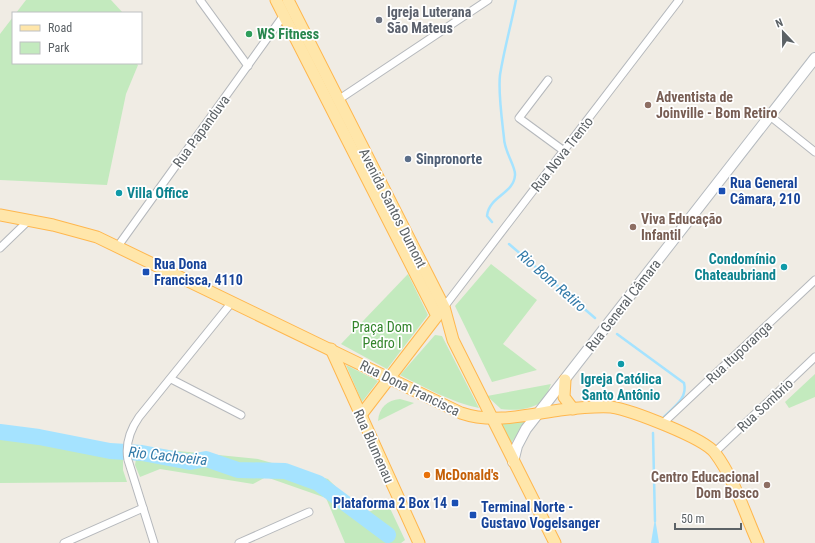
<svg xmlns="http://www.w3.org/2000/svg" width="815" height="543" font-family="'Roboto Condensed',sans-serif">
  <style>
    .green { fill: #c3eabe }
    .water { fill: #a5e3ff }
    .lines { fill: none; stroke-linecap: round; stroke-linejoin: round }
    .stream { stroke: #a5e3ff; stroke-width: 2.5 }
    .river { stroke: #a5e3ff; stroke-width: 16 }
    .street-casing { stroke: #b5b8bc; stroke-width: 9 }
    .secondary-casing { stroke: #b5babf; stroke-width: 12 }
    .primary-casing { stroke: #ffb74e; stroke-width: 13 }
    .street { stroke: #fff; stroke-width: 7 }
    .secondary { stroke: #fff; stroke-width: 10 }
    .primary { stroke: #ffe6aa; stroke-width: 11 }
    .worship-dot { fill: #6b7280; stroke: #fff; stroke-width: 1.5 }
    .leisure-dot { fill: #2e9e5b; stroke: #fff; stroke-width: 1.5 }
    .education-dot { fill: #8d6e63; stroke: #fff; stroke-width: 1.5 }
    .service-dot { fill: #5c6f8a; stroke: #fff; stroke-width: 1.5 }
    .transit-dot { fill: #1a4fb4; stroke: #fff; stroke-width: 1.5 }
    .culture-dot { fill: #0f9aa8; stroke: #fff; stroke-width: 1.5 }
    .food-dot { fill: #e8710a; stroke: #fff; stroke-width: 1.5 }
    .labels { text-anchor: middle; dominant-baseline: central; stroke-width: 3.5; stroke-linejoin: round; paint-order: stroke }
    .worship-label { font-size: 14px; font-weight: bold; fill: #5b616d; stroke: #fff; text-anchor: start }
    .leisure-label { font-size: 14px; font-weight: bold; fill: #27864d; stroke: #fff; text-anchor: start }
    .education-label { font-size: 14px; font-weight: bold; fill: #785e54; stroke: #fff; text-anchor: start }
    .street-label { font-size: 14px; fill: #5c6266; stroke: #fff }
    .service-label { font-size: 14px; font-weight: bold; fill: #4e5e75; stroke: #fff; text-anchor: start }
    .transit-label { font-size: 14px; font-weight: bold; fill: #164399; stroke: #fff; text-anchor: start }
    .culture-label { font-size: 14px; font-weight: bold; fill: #0d838f; stroke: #fff; text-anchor: start }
    .park-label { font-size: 14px; fill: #33852c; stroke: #fff }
    .food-label { font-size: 14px; font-weight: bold; fill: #c56008; stroke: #fff; text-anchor: start }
    .water-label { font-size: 15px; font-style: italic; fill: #337ba9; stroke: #fff }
  </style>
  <rect width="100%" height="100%" fill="#f0ece4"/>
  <g class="green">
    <polygon points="26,0 111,0 123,13 16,13"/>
    <polygon points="13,17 13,63 136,63 138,65 126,94 107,185 0,180 0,34"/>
    <polygon points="491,264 537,300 503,344 537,370 492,382 455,306"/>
    <polygon points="408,274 428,315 387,369 341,344"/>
    <path d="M435 335 442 336 479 408C451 402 426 388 400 375Z"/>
    <polygon points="346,365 378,381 362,402"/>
    <polygon points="815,374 815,397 789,408 785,402"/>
    <path d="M551 384C549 388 548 393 546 397 537 410 515 411 501 409L487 396Z"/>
    <path d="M400 399 414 403 378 421C379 408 387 400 400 399Z"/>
    <polygon points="529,419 511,443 501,424"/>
    <polygon points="0,433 25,441 32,439 41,442 47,439 59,437 72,445 89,448 92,452 113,453 123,457 123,470 127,482 0,483"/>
    <polygon points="138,447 258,459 328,479 352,503 366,513 388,504 405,540 401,543 345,543 326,498 266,477 253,484 160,469 140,477 135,465"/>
  </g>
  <polygon class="water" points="655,518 659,543 651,543"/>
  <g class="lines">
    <g class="stream">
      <path d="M492 222 487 216C489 196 514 194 515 175 516 167 504 151 504 138 502 120 498 92 500 75 504 50 511 25 516 0"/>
      <polyline points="509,244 595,318"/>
      <path d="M617 334 684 383C688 398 674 407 664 417"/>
      <polyline points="653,433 655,521"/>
    </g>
    <polyline class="river" points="0,432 39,437 110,451 142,453 190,462 206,459 238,470 285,471 318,483 388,535"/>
    <g class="street-casing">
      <g id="street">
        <polyline points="200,0 248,66"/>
        <polyline points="548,80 519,118 564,151"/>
        <polyline points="338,100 488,0"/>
        <polyline points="770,116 815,152"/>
        <polyline points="118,246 284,15"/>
        <polyline points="0,248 29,220"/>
        <polyline points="444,307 679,0"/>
        <polyline points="171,379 241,415"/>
        <polyline points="662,424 815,280"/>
        <polyline points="715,452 815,357"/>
        <polyline points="64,543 143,508"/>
        <path d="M154 543 128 460C125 444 130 430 139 417L232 302"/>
        <polyline points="239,543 309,512"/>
      </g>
    </g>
    <g class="secondary-casing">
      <polyline id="secondary" points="513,462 517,446 526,429 815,58"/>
    </g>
    <g class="primary-casing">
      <g id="primary">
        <polyline points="276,0 437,316 361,415"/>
        <polyline points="288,0 444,307 453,340 555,543"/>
        <path d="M0 215 53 225 97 237 461 413C493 424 527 415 560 410 577 408 594 406 611 407 631 410 704 438 715 453 734 478 745 514 758 543"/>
        <polyline points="331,349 419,543"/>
        <polyline points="565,380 564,397 573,409"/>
      </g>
    </g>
    <use href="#street" class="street"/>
    <use href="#secondary" class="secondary"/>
    <use href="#primary" class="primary"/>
  </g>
  <circle class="worship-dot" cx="379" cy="20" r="4"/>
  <circle class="leisure-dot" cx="249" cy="34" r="4"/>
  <g class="education-dot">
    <circle cx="648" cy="105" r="4"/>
    <circle cx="633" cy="227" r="4"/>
    <circle cx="767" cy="485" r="4"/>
  </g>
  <circle class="service-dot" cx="408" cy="159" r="4"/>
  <g class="transit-dot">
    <rect x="718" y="187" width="8" height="8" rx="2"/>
    <rect x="142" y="268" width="8" height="8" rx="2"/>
    <rect x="451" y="499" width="8" height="8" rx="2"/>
    <rect x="469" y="511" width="8" height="8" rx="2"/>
  </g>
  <g class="culture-dot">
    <circle cx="119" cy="193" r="4"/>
    <circle cx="784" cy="267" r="4"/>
    <circle cx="621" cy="364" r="4"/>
  </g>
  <circle class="food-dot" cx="427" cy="475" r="4"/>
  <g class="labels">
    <g class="worship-label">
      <text x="387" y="12">Igreja Luterana<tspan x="387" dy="16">São Mateus</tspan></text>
    </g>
    <g class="leisure-label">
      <text x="257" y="34">WS Fitness</text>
    </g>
    <g class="education-label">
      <text x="656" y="97">Adventista de<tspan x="656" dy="16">Joinville - Bom Retiro</tspan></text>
      <text x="641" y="219">Viva Educação<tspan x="641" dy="16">Infantil</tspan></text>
      <text x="759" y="477" text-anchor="end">Centro Educacional<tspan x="759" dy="16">Dom Bosco</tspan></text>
    </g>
    <g class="street-label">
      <text transform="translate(201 131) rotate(-54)">Rua Papanduva</text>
      <text transform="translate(562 154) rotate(-52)">Rua Nova Trento</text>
      <text transform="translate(393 208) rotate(63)">Avenida Santos Dumont</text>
      <text transform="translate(623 305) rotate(-52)">Rua General Câmara</text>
      <text transform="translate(739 352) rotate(-43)">Rua Ituporanga</text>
      <text transform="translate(410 388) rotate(26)">Rua Dona Francisca</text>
      <text transform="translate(765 405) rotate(-43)">Rua Sombrio</text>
      <text transform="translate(374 446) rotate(66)">Rua Blumenau</text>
    </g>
    <g class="service-label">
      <text x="416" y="159">Sinpronorte</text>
    </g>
    <g class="transit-label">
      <text x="730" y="183">Rua General<tspan x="730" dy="16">Câmara, 210</tspan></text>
      <text x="154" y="264">Rua Dona<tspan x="154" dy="16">Francisca, 4110</tspan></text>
      <text x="447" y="503" text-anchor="end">Plataforma 2 Box 14</text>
      <text x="481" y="507">Terminal Norte -<tspan x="481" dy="16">Gustavo Vogelsanger</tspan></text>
    </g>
    <g class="culture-label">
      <text x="127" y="193">Villa Office</text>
      <text x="776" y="259" text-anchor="end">Condomínio<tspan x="776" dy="16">Chateaubriand</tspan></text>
      <text x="621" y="379" text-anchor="middle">Igreja Católica<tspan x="621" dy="16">Santo Antônio</tspan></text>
    </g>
    <g class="park-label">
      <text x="382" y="327">Praça Dom<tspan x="382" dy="16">Pedro I</tspan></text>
    </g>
    <g class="food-label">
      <text x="435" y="475">McDonald's</text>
    </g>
    <g class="water-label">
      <text transform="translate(552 281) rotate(41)">Rio Bom Retiro</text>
      <text transform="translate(168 456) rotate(6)">Rio Cachoeira</text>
    </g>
  </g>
  <rect x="12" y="12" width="130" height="52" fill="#ffffff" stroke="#bec0c2"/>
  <rect x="20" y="25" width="20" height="6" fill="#ffe6aa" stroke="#bec0c2"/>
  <text x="48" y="32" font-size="12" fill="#5c6266">Road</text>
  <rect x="20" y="42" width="20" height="12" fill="#c3eabe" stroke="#bec0c2"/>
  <text x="48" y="52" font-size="12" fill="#5c6266">Park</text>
  <g transform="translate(783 32) rotate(338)" stroke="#ffffff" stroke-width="3" paint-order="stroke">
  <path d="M0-3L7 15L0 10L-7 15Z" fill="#5c6266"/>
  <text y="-6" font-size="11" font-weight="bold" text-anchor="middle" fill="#5c6266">N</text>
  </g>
  <path d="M675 523v6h66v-6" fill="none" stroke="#5c6266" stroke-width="2"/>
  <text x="681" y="523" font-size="12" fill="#5c6266" stroke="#ffffff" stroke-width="3" paint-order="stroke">50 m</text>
</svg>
